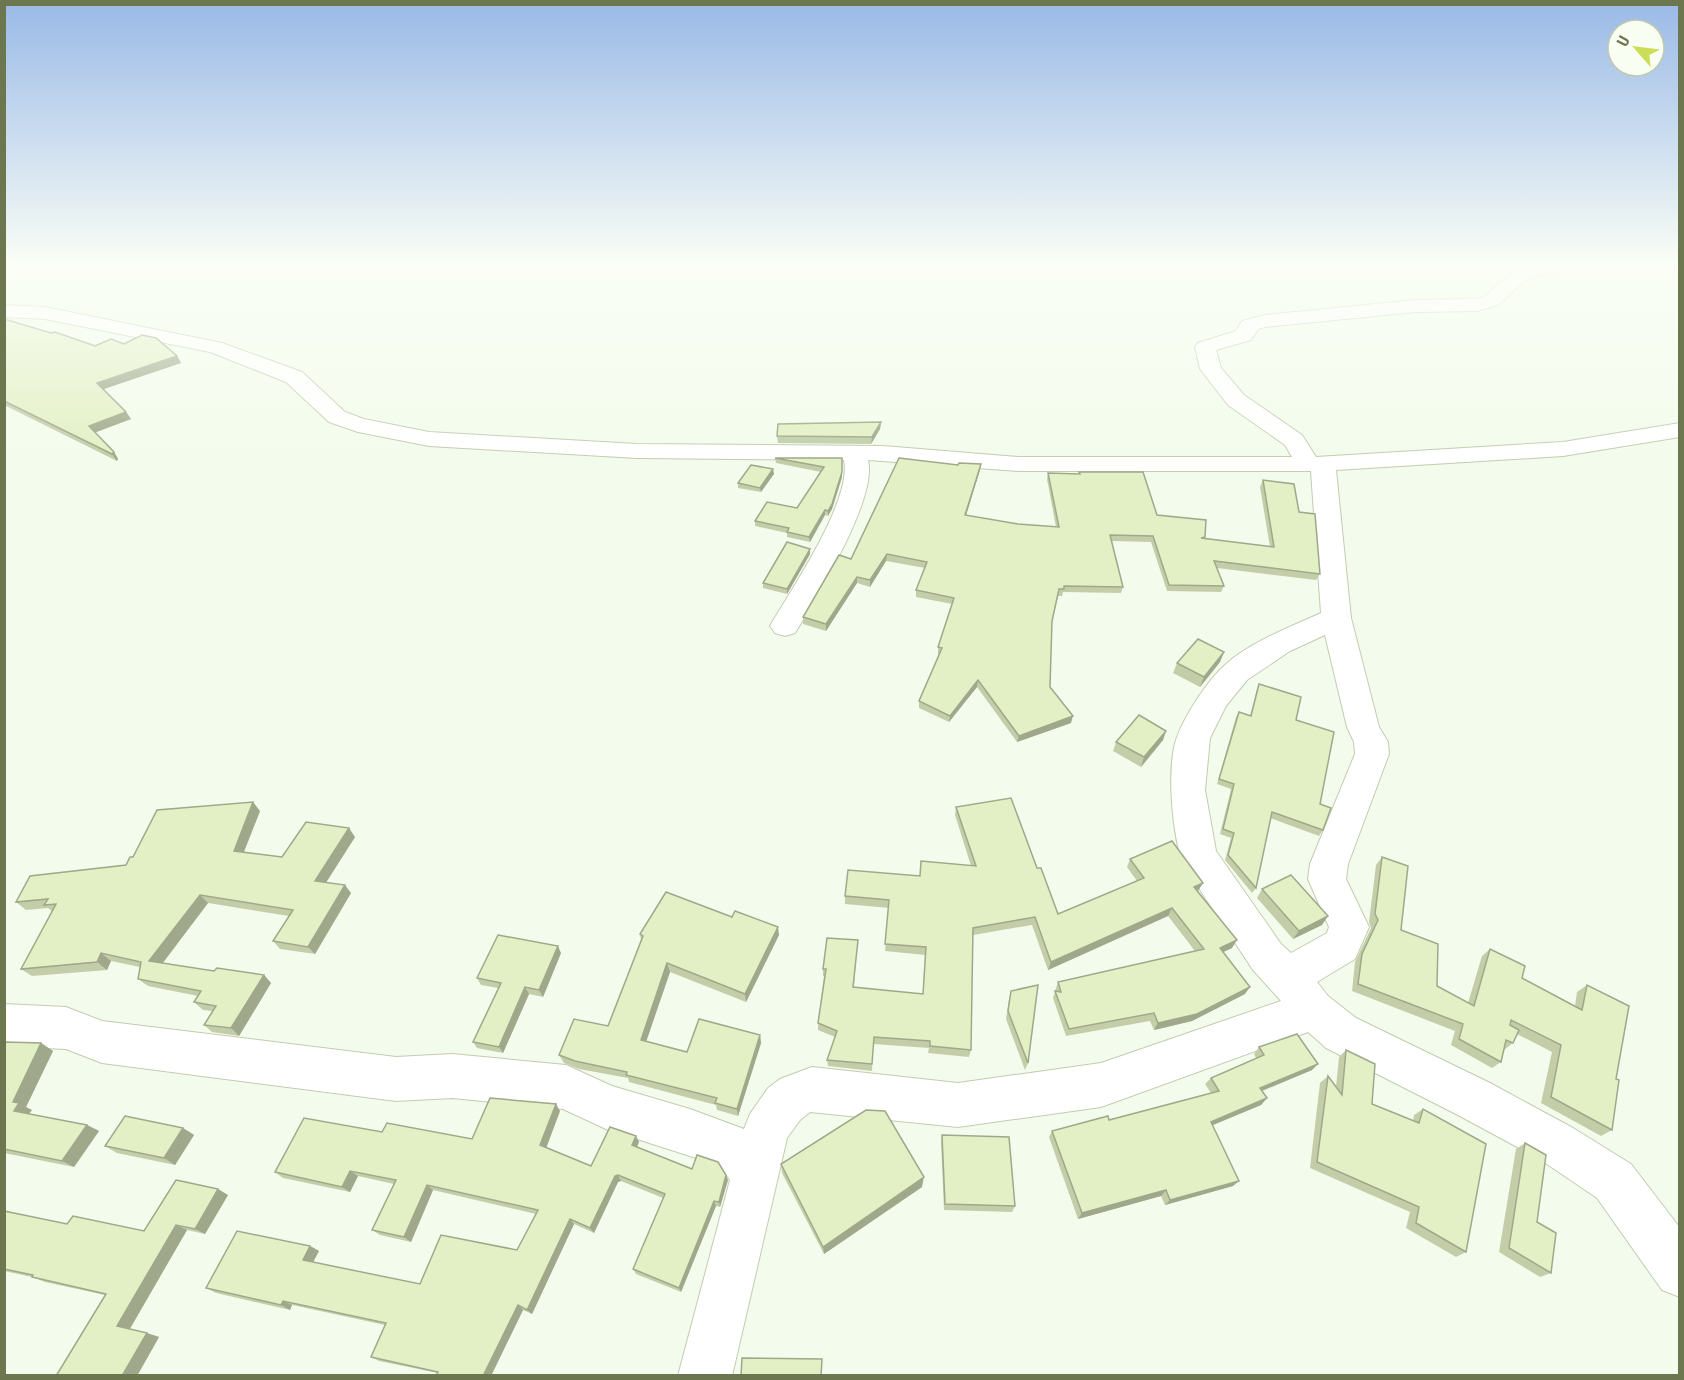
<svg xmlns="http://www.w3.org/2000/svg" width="1684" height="1380" font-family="'Roboto Condensed',sans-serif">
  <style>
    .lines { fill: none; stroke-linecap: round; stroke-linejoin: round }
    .minor-casing { stroke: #c2ccaf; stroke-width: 2 }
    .minor { fill: #fff; fill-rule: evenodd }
    .wall { fill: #c3cea9 }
    .shaded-wall { fill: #9fa88a }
    .building { fill: #e3f0c5; stroke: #9fa88a; stroke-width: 1.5 }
  </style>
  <rect width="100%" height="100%" fill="#f3fcec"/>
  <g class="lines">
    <g class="minor-casing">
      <path id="minor" d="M1544 264H1582L1579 268 1537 276 1524 281 1498 305 1477 311 1415 312 1265 327 1258 329 1251 340 1216 350 1221 368 1244 395 1302 435 1316 457 1563 442 1680 423V437L1563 456 1336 470 1351 618 1379 727 1388 742 1389 754 1348 864 1346 879 1369 927 1355 959 1317 982 1328 996 1356 1018 1490 1083 1573 1128 1631 1164 1680 1228V1297L1662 1290 1597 1198 1541 1160 1458 1115 1326 1048 1308 1032 1101 1107 958 1127 810 1112 800 1120 787 1138 732 1376H678L730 1180 721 1166 606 1129 563 1109 452 1098 396 1101 102 1063 66 1049 4 1046V1004L66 1007 102 1021 396 1057 452 1054 566 1065 612 1086 690 1109 744 1129 750 1114 768 1088 780 1079 812 1067 958 1083 1101 1063 1281 1001 1253 970 1185 867C1172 840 1166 766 1177 737 1186 714 1207 681 1225 665 1250 642 1290 627 1321 613L1311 471H1019L868 460C878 498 816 599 795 633L785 636 775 633 770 626C791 590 853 499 844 460L637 458 429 446 358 432 329 422 286 382 210 352 45 319 4 317V305L45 307 222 343 302 372 345 412 364 419 429 432 637 444 883 446 1019 457H1292L1285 445 1228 405 1200 369 1195 347 1198 343 1236 331 1242 321 1265 315 1415 300 1476 299 1484 297 1512 273ZM1325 635 1347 727 1354 742 1355 754 1310 864 1308 879 1329 927 1327 933 1291 953 1281 944 1216 851 1205 790 1210 738 1226 706 1247 680 1290 651Z"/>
    </g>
    <use href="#minor" class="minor"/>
  </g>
  <g class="wall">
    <polygon points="4,319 51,333 95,346 124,344 177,356 181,363 103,389 126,412 131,419 95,432 114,452 118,459 117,461 4,405"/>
    <polygon points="881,422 880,429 871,444 778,443 777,436"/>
    <polygon points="775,458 842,458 842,477 832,509 828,516 825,515 810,542 787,537 787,533 755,526 755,521 797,508 821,472 776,463"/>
    <polygon points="773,469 774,474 761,492 738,488 738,483"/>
    <polygon points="980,470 966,515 1018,524 1056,527 1047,479 1048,473 1078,474 1079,472 1157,515 1205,537 1204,538 1270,547 1260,487 1263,480 1299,512 1320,574 1316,580 1217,568 1224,586 1221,592 1167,591 1151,542 1111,541 1123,587 1121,593 1063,592 1062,596 1058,596 1052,622 1050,687 1071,723 1017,742 977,687 949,722 919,708 919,701 939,654 938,654 938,647 952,604 916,597 916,590 925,568 886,561 870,587 857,583 826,631 803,624 803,617 851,559"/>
    <polygon points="810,554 787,594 763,588 763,583"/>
    <polygon points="1224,652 1220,662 1200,687 1173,673 1177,663"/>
    <polygon points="1259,684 1296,720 1320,804 1323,830 1319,836 1270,818 1256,888 1252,893 1225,860 1231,838 1220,834 1231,789 1217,784 1236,717 1239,712 1250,716 1257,689"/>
    <polygon points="1166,731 1163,740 1141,767 1113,751 1116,742"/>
    <polygon points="956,807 1037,868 1058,914 1137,881 1127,867 1130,859 1198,891 1232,948 1223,952 1245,994 1192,1021 1154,1030 1150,1021 1066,1036 1053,998 1058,982 1195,951 1168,916 1048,970 1032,925 973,935 971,1050 969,1057 928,1053 929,1048 873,1044 872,1071 828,1066 827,1060 835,1037 818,1030 818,1023 824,976 823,976 823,969 857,948 854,987 923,994 925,955 885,951 889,908 845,904 845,896 920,876 971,866 955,815"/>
    <polygon points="260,811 244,852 282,857 355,837 326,882 351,893 315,954 280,949 273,941 289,916 208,903 163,963 214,971 264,975 271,983 239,1036 212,1032 204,1025 212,1011 203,1010 194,1002 198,996 148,986 138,979 140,967 111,961 107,970 32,976 21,969 52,911 48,908 26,910 16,902 126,865 133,857"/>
    <polygon points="1382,857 1401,930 1437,986 1468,1003 1482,956 1490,949 1522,978 1575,1006 1577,992 1587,985 1616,1079 1612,1130 1601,1136 1541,1103 1552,1052 1517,1034 1513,1043 1504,1050 1501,1062 1492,1068 1451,1045 1455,1031 1352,991 1355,962 1371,928 1369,922 1376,865"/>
    <polygon points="1262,889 1322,925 1293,939 1257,898"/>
    <polygon points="640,934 779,935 746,1002 670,972 646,1041 687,1052 760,1035 761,1043 738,1116 717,1110 716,1105 629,1082 628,1078 579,1069 564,1063 559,1055 608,1026 641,940"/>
    <polygon points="561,953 543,997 529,994 503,1053 477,1048 473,1042 498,988 481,985 477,978"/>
    <polygon points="1011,991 1028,1063 1025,1070 1006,1019 1009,999"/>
    <polygon points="4,1042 41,1043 53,1051 26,1107 32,1110 29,1114 87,1125 99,1131 74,1167 4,1153"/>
    <polygon points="1259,1047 1312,1070 1262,1091 1267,1098 1261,1105 1212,1125 1233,1186 1165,1205 1161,1196 1078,1219 1049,1137 1052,1131 1109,1120 1211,1093 1205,1084 1211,1078 1256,1058 1254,1054"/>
    <polygon points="1346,1050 1372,1104 1413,1121 1414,1115 1423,1109 1466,1252 1456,1257 1406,1228 1410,1212 1310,1168 1320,1083 1328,1076 1336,1087 1339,1057"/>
    <polygon points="560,1111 546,1148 591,1166 636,1136 639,1142 637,1147 692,1169 728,1180 720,1207 716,1206 681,1292 636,1274 633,1269 663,1198 621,1181 618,1182 594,1233 574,1224 532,1314 523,1310 491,1376 436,1376 438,1373 379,1361 371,1357 385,1325 292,1305 290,1310 216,1293 206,1288 310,1246 319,1251 313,1262 420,1284 517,1250 536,1214 433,1190 411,1242 380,1235 372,1230 394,1184 358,1176 350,1192 283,1178 275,1172 382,1132 472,1139"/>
    <polygon points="183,1128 194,1135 175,1165 117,1153 105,1146"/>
    <polygon points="942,1135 1015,1206 1012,1212 944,1210 941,1142"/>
    <polygon points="1525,1143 1537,1222 1551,1273 1540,1277 1499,1252 1516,1149"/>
    <polygon points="781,1164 922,1187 824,1254 782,1173"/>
    <polygon points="228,1195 205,1234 187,1230 130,1329 159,1337 137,1376 56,1376 105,1295 45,1282 32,1277 4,1271 4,1211 67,1224 144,1231"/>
  </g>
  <g class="shaded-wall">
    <polygon points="177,356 181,363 101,390 97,383"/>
    <polygon points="126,412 131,419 94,433 89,426"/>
    <polygon points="881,422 880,429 871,444 872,437"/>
    <polygon points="114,452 118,459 117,461 112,454"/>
    <polygon points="981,464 980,470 964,522 965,515"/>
    <polygon points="773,469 774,474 761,492 760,488"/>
    <polygon points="842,472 842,477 832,509 828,516 828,511"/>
    <polygon points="825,510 825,515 810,542 809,537"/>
    <polygon points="810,549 810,554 787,594 787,589"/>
    <polygon points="887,554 886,561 870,587 870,580"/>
    <polygon points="857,577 857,583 826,631 826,624"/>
    <polygon points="1224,652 1220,662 1200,687 1204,677"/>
    <polygon points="978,680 977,687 949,722 950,716"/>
    <polygon points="1073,716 1071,723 1017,742 1019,736"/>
    <polygon points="1166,731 1163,740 1141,767 1144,757"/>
    <polygon points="253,802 260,811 241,859 234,851"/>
    <polygon points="349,828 355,837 322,889 315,881"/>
    <polygon points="1203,883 1198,891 1194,887"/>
    <polygon points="345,885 351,893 315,954 308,947"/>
    <polygon points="200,895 208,903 158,969 149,961"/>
    <polygon points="1172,908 1168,916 1048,970 1051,962"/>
    <polygon points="1328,916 1322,925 1293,939 1299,931"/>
    <polygon points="778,927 779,935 746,1002 745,994"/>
    <polygon points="1237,940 1232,948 1215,956 1220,948"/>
    <polygon points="558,946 561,953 543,997 539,990"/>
    <polygon points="101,953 111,961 107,970 97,962"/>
    <polygon points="667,963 670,972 644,1048 641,1040"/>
    <polygon points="264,975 271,983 239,1036 231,1028"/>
    <polygon points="525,987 529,994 503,1053 499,1047"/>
    <polygon points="1250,987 1245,994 1192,1021 1154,1030 1158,1023"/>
    <polygon points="760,1035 761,1043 738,1116 737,1109"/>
    <polygon points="41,1043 53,1051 26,1107 32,1110 26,1117 14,1111 13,1102"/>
    <polygon points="1318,1064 1312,1070 1254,1094 1260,1088"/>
    <polygon points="1267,1098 1261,1105 1206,1128 1211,1122"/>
    <polygon points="556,1104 560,1111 545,1151 540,1145"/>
    <polygon points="87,1125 99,1131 74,1167 62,1161"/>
    <polygon points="183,1128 194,1135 175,1165 164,1158"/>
    <polygon points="636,1136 639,1142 635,1151 632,1145"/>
    <polygon points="350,1171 358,1176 350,1192 342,1187"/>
    <polygon points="618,1175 621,1181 618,1182 594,1233 590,1228 615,1176"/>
    <polygon points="726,1175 728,1180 720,1207 719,1202"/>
    <polygon points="924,1177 922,1187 824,1254 823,1247"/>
    <polygon points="1239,1181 1233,1186 1165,1205 1170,1200"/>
    <polygon points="427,1185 433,1190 411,1242 404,1237"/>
    <polygon points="218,1189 228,1195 205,1234 195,1229"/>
    <polygon points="1166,1190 1161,1196 1078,1219 1082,1213"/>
    <polygon points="714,1201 716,1206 681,1292 679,1288"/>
    <polygon points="570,1219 574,1224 532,1314 527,1310"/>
    <polygon points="176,1225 187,1230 129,1330 117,1326"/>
    <polygon points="310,1246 319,1251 312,1264 303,1260"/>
    <polygon points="283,1301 292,1305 290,1310 281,1305"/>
    <polygon points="518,1305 523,1310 491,1376 483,1376"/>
    <polygon points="147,1333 159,1337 137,1376 122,1376"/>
  </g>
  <g class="building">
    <polygon points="4,319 51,333 55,332 95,346 111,339 124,344 142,335 156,338 177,356 97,383 126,412 89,426 114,452 112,454 4,401"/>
    <polygon points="881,422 872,437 777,436 778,424"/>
    <polygon points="775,458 842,458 842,472 832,504 828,511 825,510 809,537 787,532 789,528 755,521 767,502 797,508 824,467"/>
    <polygon points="899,458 958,465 959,463 981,464 965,515 1018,524 1059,527 1048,473 1080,474 1079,472 1143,472 1157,515 1206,520 1205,537 1201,538 1274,547 1263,480 1294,484 1299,512 1315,514 1320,574 1214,561 1224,586 1169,585 1153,536 1110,535 1123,587 1064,586 1064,589 1059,589 1052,621 1050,687 1073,716 1019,736 978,680 950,716 919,701 942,648 938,647 954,598 916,590 927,562 887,554 870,580 857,577 826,624 803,617 839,555 851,559"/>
    <polygon points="751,465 773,469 760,488 738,483"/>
    <polygon points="787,542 810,549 787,589 763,583"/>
    <polygon points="1198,639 1224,652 1204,677 1177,663"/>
    <polygon points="1259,684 1301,697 1296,720 1334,732 1320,804 1331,808 1323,830 1272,812 1256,888 1228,855 1234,833 1223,829 1234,784 1219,779 1239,712 1251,716"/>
    <polygon points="1139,715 1166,731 1144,757 1116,742"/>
    <polygon points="1011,798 1037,868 1041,868 1058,914 1144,878 1130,859 1172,841 1203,883 1194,887 1237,940 1220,948 1250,987 1197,1014 1158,1023 1154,1013 1069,1029 1055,991 1061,992 1058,982 1204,949 1172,908 1051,962 1035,917 973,928 971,1050 930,1046 930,1041 874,1037 872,1064 827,1060 837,1031 818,1023 826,969 823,969 827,938 858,940 853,987 923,994 926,947 885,944 889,900 845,896 848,870 920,876 921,861 976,866 956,807"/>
    <polygon points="253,802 234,851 282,857 306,822 349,828 315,881 345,885 308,947 273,941 293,910 200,895 149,961 214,971 217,968 264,975 231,1028 204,1025 216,1006 194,1002 201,991 138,979 141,962 101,953 97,962 21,969 56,904 44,905 48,899 16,902 30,876 126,865 130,857 133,857 157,810"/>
    <polygon points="1382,857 1408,866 1401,930 1438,944 1437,986 1474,1006 1490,949 1525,966 1522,978 1582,1010 1587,985 1629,1006 1616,1079 1619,1080 1612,1130 1551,1097 1561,1045 1511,1020 1510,1025 1519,1030 1513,1043 1506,1040 1501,1062 1459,1039 1463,1024 1358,984 1362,954 1378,920 1375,914"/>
    <polygon points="1291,875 1328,916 1299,931 1262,889"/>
    <polygon points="666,892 732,917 735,911 778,927 745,994 667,963 641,1040 687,1052 699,1019 760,1035 737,1109 715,1103 717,1098 626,1075 627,1072 575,1061 559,1055 574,1019 608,1026 643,936 640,934"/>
    <polygon points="498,935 558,946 539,990 525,987 499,1047 473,1042 501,983 477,978"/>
    <polygon points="1038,985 1028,1063 1008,1011 1011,991"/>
    <polygon points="1297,1034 1318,1064 1260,1088 1267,1098 1211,1122 1239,1181 1170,1200 1166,1190 1082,1213 1052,1131 1108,1116 1109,1120 1219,1091 1211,1078 1264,1055 1259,1047"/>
    <polygon points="4,1042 41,1043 13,1102 19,1103 14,1111 87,1125 62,1161 4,1149"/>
    <polygon points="1346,1050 1375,1064 1372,1104 1419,1123 1423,1109 1486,1144 1466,1252 1416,1223 1419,1207 1317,1162 1328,1076 1342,1095"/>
    <polygon points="490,1098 556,1104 540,1145 591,1166 610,1127 636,1136 632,1145 692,1169 697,1155 718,1162 726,1175 719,1202 714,1201 679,1288 633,1269 665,1194 618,1175 615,1176 590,1228 570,1219 527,1310 518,1305 483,1376 436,1376 438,1372 371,1357 386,1323 283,1301 281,1305 206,1288 237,1231 310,1246 303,1260 420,1284 441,1235 517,1250 538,1210 427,1185 404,1237 372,1230 396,1180 350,1171 342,1187 275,1172 304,1118 382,1132 387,1123 472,1139"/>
    <polygon points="866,1110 885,1111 924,1177 823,1247 781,1164"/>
    <polygon points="125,1116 183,1128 164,1158 105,1146"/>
    <polygon points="942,1135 1009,1137 1015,1206 945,1204"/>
    <polygon points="1525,1143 1546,1155 1537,1222 1556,1233 1551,1273 1509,1248"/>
    <polygon points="176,1180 218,1189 195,1229 176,1225 117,1326 147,1333 122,1376 56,1376 106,1294 32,1277 33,1275 4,1269 4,1211 67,1224 73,1216 144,1231"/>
    <polygon points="742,1358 822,1359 821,1376 741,1376"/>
  </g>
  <linearGradient id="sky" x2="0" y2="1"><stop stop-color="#99b9e7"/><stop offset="0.58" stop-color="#fafef6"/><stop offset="1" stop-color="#fafef6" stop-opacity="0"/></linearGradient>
  <rect width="1684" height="457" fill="url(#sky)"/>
  <rect width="1684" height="1380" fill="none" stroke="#6c774f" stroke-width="12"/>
  <g transform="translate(1636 48) rotate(298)"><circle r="28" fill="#f8fef2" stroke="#c0c8b1" stroke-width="1.5"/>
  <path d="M0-4.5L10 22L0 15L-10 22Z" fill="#ccde58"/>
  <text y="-9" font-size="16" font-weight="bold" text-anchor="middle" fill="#6c774f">U</text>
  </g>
</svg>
